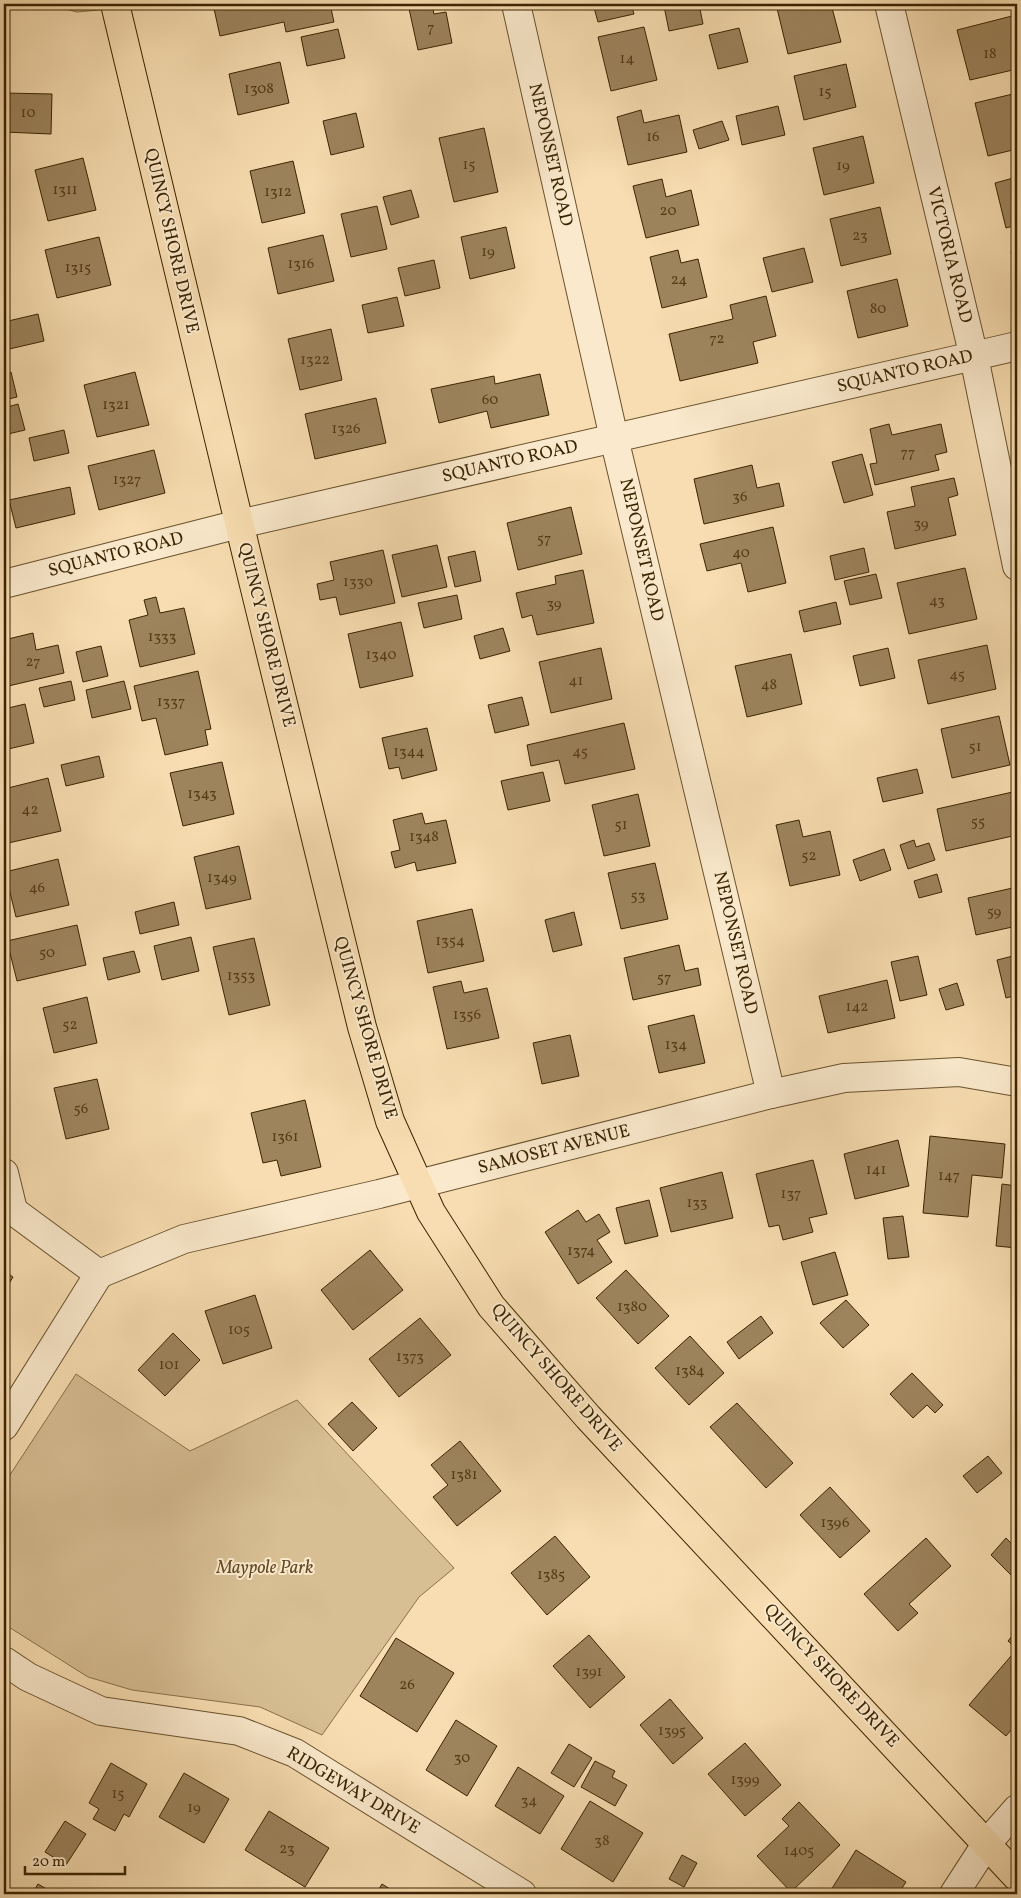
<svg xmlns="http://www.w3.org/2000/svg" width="1021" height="1898" font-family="Vollkorn,serif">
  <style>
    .green { fill: #d7be93; stroke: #89714a }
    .building { fill: #9d845d; stroke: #3b2401 }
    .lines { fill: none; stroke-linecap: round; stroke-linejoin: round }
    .minor-casing { stroke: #6a522d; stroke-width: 30 }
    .major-casing { stroke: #3b2401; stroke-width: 30 }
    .minor { stroke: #fae9cc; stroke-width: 28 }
    .major { stroke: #f7ddb1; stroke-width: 28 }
    .labels { text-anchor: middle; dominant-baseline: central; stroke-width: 4; stroke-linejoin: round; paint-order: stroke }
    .number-label { font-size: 15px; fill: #543c18 }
    .street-label { font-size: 18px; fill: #3b2401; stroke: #fae9cc }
    .park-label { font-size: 18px; font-style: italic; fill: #624a26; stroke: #fae9cc }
  </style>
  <rect width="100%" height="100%" fill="#f7ddb1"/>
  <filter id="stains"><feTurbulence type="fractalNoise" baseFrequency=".004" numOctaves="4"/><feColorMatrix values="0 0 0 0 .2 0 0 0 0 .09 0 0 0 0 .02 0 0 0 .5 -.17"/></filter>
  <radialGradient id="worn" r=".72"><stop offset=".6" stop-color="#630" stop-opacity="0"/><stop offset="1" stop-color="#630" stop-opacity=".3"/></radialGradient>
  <g class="green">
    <polygon points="46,4 164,4 77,12"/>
    <polygon points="76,1374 190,1451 297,1400 454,1568 419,1597 322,1735 260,1707 132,1690 88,1677 4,1624 4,1484"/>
  </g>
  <g class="building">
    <polygon points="213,4 282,4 282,7 300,4 330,4 334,22 286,32 284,22 220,36"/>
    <polygon points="408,4 432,4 434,14 446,12 452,43 418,50"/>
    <polygon points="593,4 631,4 634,14 598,22"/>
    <polygon points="676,4 699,4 703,24 669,31 664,6"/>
    <polygon points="776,4 831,4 841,42 788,54"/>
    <polygon points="1012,16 1017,39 1017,69 970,80 957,30"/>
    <polygon points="644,27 657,80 611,91 598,37"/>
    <polygon points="739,28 748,62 718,69 709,35"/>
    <polygon points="338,29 345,58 307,66 301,37"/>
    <polygon points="280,62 289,103 238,115 229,74"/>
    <polygon points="846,64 856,107 804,120 794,76"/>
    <polygon points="4,93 52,94 51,134 4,132"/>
    <polygon points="1017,93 1017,149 988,156 975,103"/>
    <polygon points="778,106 785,135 742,145 736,116"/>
    <polygon points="641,110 644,123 679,115 687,152 628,165 617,117"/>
    <polygon points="356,113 364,147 331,155 323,121"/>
    <polygon points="722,121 729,140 699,149 693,130"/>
    <polygon points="484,128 498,192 454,202 439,138"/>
    <polygon points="863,136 874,183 824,195 813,148"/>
    <polygon points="83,158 96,210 48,221 35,170"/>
    <polygon points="293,161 305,213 262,223 250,171"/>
    <polygon points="1017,177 1017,225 1006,228 995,183"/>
    <polygon points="662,179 666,197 691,190 699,225 646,238 633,186"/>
    <polygon points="411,190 419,217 391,225 383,197"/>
    <polygon points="377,206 387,249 351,257 341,214"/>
    <polygon points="880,207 891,254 841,266 830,219"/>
    <polygon points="506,227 515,268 470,279 461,237"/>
    <polygon points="323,235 334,281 278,294 268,248"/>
    <polygon points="99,237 111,285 57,298 45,250"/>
    <polygon points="804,248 813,282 772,292 763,258"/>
    <polygon points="678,250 681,263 698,259 707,297 662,308 650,257"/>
    <polygon points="1017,250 1017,275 1011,252"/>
    <polygon points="434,260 440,288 405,296 398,268"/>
    <polygon points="897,279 908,326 858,338 847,291"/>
    <polygon points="766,296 776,336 753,342 758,363 680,381 669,334 733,319 730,305"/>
    <polygon points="397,297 404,326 368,333 362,305"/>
    <polygon points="38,314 44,341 5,350 4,322"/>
    <polygon points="331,329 342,380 300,390 288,339"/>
    <polygon points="11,372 17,397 4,400 4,373"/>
    <polygon points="135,372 149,425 97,437 84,385"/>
    <polygon points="540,374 549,415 491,428 487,411 439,423 431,389 494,376 495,384"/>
    <polygon points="376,398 386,443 315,459 305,414"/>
    <polygon points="18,404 25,430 4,435 4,408"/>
    <polygon points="889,424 892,435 941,424 947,452 935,455 939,470 875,485 870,464 877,463 870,429"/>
    <polygon points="64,430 69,453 34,461 29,438"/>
    <polygon points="154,450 165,493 99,510 88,466"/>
    <polygon points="862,454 873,495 844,503 832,462"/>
    <polygon points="752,465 757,488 779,483 784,506 704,524 694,479"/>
    <polygon points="954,478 958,495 948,498 956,535 895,549 887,512 915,506 911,487"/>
    <polygon points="70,487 75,514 16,528 9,500"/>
    <polygon points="571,507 582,554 518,570 507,523"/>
    <polygon points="773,527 786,583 748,592 741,563 707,571 700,544"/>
    <polygon points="437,545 447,587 402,597 392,555"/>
    <polygon points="864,548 869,572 835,580 830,556"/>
    <polygon points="383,550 395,603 340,615 336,597 320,600 317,584 334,580 330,562"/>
    <polygon points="475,551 481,581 455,587 448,557"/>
    <polygon points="965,568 977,619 909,634 897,583"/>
    <polygon points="583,570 594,623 537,635 532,615 522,618 516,593 556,584 555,576"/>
    <polygon points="876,574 882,598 850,605 844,581"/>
    <polygon points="457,595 462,619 424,628 418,603"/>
    <polygon points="156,597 160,613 184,608 195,654 140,667 129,620 148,615 144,600"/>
    <polygon points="836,602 841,624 804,632 799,611"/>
    <polygon points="401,622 413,676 360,688 348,634"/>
    <polygon points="503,628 510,651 480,659 474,636"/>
    <polygon points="33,633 36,650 58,645 64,673 4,687 4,640"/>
    <polygon points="987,645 996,689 928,704 918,660"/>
    <polygon points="101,646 108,676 83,682 76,652"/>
    <polygon points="601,648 612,699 551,713 539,662"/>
    <polygon points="888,648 895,678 860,686 853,656"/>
    <polygon points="791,654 802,704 747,717 735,666"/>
    <polygon points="198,671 211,729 205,730 208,745 165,755 156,718 142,721 134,686"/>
    <polygon points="71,681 75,700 44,707 39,688"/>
    <polygon points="124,681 131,709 92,718 86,690"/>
    <polygon points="522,697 529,725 495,733 488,705"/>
    <polygon points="25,704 34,743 4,750 4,709"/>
    <polygon points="999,716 1010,765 952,778 941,729"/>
    <polygon points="624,723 635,769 565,784 559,760 531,766 527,745"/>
    <polygon points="427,728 437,770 402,779 399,767 389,769 382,738"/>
    <polygon points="99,756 104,777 66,786 61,765"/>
    <polygon points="222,762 234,814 183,826 170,773"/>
    <polygon points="917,769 923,793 883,802 877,778"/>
    <polygon points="543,772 550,801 508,810 501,781"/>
    <polygon points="48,778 61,831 4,844 4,789"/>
    <polygon points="1017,791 1017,835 946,851 937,809"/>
    <polygon points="638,794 650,846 604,856 592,805"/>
    <polygon points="422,813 425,824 446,820 456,863 417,871 415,862 395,868 391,852 400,850 393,820"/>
    <polygon points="799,820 803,837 830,831 840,875 790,886 776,825"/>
    <polygon points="914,840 916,847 929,843 935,860 908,869 900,845"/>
    <polygon points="239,846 251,899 206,909 194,857"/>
    <polygon points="884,849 891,870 860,881 853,860"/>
    <polygon points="58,859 69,905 16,917 5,872"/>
    <polygon points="655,863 668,919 621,929 608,873"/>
    <polygon points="937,874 942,892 919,898 914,881"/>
    <polygon points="1017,887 1017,926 976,935 968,898"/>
    <polygon points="174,902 179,925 140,934 135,912"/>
    <polygon points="472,909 484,961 428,973 417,921"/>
    <polygon points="574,912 582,945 553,952 545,920"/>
    <polygon points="77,925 86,965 17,981 7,941"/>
    <polygon points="191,937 199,971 162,980 154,946"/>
    <polygon points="254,938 270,1005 229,1015 213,947"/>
    <polygon points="679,945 685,971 698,968 701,985 633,1000 624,958"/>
    <polygon points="134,951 140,972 108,980 103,958"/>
    <polygon points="1017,955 1017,995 1006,998 997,960"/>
    <polygon points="918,956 927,995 900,1001 891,962"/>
    <polygon points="887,980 895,1018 828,1033 819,996"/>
    <polygon points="461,981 464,993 487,988 499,1038 447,1049 433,987"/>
    <polygon points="957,983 964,1005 946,1010 939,989"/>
    <polygon points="87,997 97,1043 54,1053 43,1008"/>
    <polygon points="694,1015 705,1063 659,1073 648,1026"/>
    <polygon points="570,1035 579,1076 542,1084 533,1043"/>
    <polygon points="97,1079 109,1129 66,1139 54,1088"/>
    <polygon points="305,1100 321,1167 281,1176 277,1160 263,1163 251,1113"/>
    <polygon points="930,1136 1005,1144 1002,1178 972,1175 968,1217 923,1213"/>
    <polygon points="898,1140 909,1186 855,1199 844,1154"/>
    <polygon points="813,1160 827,1214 809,1218 813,1232 783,1240 779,1225 769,1227 756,1174"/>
    <polygon points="722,1172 733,1218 671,1232 660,1188"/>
    <polygon points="1002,1184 1017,1186 1017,1248 996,1246"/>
    <polygon points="649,1200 658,1236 625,1244 616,1208"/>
    <polygon points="578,1210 586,1222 599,1214 610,1232 597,1240 612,1262 578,1284 545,1232"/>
    <polygon points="903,1216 909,1257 888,1259 883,1218"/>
    <polygon points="370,1250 403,1290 353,1330 321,1290"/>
    <polygon points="835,1252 848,1295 813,1305 801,1262"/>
    <polygon points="626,1270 669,1316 638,1344 596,1298"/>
    <polygon points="4,1271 13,1277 4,1292"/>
    <polygon points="255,1295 272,1348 223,1364 205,1311"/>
    <polygon points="846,1300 869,1325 843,1348 820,1323"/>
    <polygon points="761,1316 773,1333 739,1359 727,1342"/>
    <polygon points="420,1318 451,1355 399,1397 369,1359"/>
    <polygon points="173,1333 200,1360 165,1396 138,1370"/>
    <polygon points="690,1336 724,1373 689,1405 655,1368"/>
    <polygon points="912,1373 943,1405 935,1413 927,1405 913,1418 890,1394"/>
    <polygon points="352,1402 377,1428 353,1451 328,1424"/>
    <polygon points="737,1403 793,1463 766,1488 710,1427"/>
    <polygon points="460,1441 501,1491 457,1526 433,1497 448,1485 431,1465"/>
    <polygon points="988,1456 1002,1473 977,1493 963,1476"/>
    <polygon points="830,1487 870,1531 840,1558 800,1515"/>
    <polygon points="555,1536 590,1577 547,1615 511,1573"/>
    <polygon points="926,1538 951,1566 909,1604 918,1613 898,1631 864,1594"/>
    <polygon points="1006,1538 1017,1549 1017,1571 1012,1576 991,1555"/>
    <polygon points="1017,1630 1017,1723 1006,1736 969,1705 1017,1649 1008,1641"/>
    <polygon points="589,1635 625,1677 590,1708 553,1666"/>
    <polygon points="396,1638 454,1673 417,1732 360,1696"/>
    <polygon points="670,1699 703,1738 673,1764 640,1725"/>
    <polygon points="456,1720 497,1746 467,1796 426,1770"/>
    <polygon points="745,1743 781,1785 745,1816 708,1774"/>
    <polygon points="569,1744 592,1758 574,1787 551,1773"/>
    <polygon points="595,1761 615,1771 612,1777 627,1785 615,1806 581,1787"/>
    <polygon points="111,1763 147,1784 129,1817 124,1814 115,1831 93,1819 99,1809 89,1803"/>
    <polygon points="518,1767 564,1796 540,1834 495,1806"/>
    <polygon points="184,1773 229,1799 204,1843 159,1817"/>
    <polygon points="590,1801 643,1833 613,1882 561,1849"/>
    <polygon points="799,1802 840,1845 791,1892 757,1856 789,1826 782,1819"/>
    <polygon points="269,1811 329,1848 305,1887 245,1850"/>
    <polygon points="65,1821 86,1834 66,1865 45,1852"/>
    <polygon points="856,1850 906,1882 898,1894 838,1894 831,1890"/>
    <polygon points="682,1855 697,1863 684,1887 669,1879"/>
    <polygon points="38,1884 55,1894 32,1894"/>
    <polygon points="382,1884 398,1894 376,1894"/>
  </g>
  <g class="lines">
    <g class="minor-casing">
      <g id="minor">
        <polyline points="516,4 614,438 771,1094"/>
        <polyline points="889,4 974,357 1017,566"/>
        <polyline points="4,584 239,524 1017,346"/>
        <polyline points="4,1173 13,1210"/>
        <polyline points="4,1204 99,1274 184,1239 379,1194 771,1094 844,1078 959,1072 1017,1082"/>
        <polyline points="4,1426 99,1274"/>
        <polyline points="4,1661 28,1677 101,1711 239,1731 295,1753 522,1894"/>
        <polyline points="954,1894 987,1843 1017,1809"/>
      </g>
    </g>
    <g class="major-casing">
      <polyline id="major" points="115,4 247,556 362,1027 390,1121 431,1212 491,1306 588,1417 1017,1877"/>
    </g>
    <use href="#minor" class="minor"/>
    <use href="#major" class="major"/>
  </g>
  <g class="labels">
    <g class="number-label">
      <text x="431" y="28">7</text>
      <text x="990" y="54">18</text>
      <text x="627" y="59">14</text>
      <text x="259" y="89">1308</text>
      <text x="825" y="92">15</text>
      <text x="28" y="113">10</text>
      <text x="653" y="137">16</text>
      <text x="469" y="165">15</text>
      <text x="843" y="166">19</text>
      <text x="65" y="190">1311</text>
      <text x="278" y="192">1312</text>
      <text x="668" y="211">20</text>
      <text x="860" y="236">23</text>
      <text x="488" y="252">19</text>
      <text x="301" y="264">1316</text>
      <text x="78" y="268">1315</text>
      <text x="679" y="280">24</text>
      <text x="878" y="309">80</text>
      <text x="717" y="339">72</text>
      <text x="315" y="360">1322</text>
      <text x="490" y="400">60</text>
      <text x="116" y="405">1321</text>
      <text x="346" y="429">1326</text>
      <text x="908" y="453">77</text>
      <text x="127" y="480">1327</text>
      <text x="740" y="497">36</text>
      <text x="921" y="524">39</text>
      <text x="544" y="539">57</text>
      <text x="741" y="553">40</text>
      <text x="358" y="582">1330</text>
      <text x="937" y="601">43</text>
      <text x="554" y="604">39</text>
      <text x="162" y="637">1333</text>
      <text x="381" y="655">1340</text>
      <text x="33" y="662">27</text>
      <text x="957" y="675">45</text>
      <text x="576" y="681">41</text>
      <text x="769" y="685">48</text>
      <text x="171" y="702">1337</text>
      <text x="975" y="747">51</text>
      <text x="409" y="752">1344</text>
      <text x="580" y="752">45</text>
      <text x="202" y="794">1343</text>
      <text x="30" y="810">42</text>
      <text x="978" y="822">55</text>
      <text x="621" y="825">51</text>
      <text x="424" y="837">1348</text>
      <text x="809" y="856">52</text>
      <text x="222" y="878">1349</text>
      <text x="37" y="888">46</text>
      <text x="638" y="896">53</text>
      <text x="994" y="912">59</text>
      <text x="450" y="941">1354</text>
      <text x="47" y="953">50</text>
      <text x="241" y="976">1353</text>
      <text x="664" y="978">57</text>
      <text x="857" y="1007">142</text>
      <text x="467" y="1015">1356</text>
      <text x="70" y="1025">52</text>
      <text x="676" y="1045">134</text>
      <text x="81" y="1109">56</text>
      <text x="285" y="1137">1361</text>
      <text x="876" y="1170">141</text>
      <text x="949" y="1176">147</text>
      <text x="791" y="1194">137</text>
      <text x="697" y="1203">133</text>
      <text x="581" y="1251">1374</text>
      <text x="632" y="1307">1380</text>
      <text x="239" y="1330">105</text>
      <text x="410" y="1357">1373</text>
      <text x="169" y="1365">101</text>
      <text x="690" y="1371">1384</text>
      <text x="464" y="1475">1381</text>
      <text x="835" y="1523">1396</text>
      <text x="551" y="1575">1385</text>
      <text x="589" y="1672">1391</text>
      <text x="407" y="1685">26</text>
      <text x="672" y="1731">1395</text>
      <text x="462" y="1758">30</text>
      <text x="745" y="1780">1399</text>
      <text x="118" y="1794">15</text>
      <text x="529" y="1801">34</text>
      <text x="194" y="1808">19</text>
      <text x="602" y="1841">38</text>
      <text x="287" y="1849">23</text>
      <text x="799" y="1851">1405</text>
    </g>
    <g class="street-label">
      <text transform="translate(550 155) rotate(77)">NEPONSET ROAD</text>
      <text transform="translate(171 241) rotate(77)">QUINCY SHORE DRIVE</text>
      <text transform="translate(949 255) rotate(76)">VICTORIA ROAD</text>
      <text transform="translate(905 372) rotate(-13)">SQUANTO ROAD</text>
      <text transform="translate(510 462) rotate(-13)">SQUANTO ROAD</text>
      <text transform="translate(641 550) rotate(77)">NEPONSET ROAD</text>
      <text transform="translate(116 555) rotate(-14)">SQUANTO ROAD</text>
      <text transform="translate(266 635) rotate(76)">QUINCY SHORE DRIVE</text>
      <text transform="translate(735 943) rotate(77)">NEPONSET ROAD</text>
      <text transform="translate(365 1028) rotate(74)">QUINCY SHORE DRIVE</text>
      <text transform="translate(554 1150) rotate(-14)">SAMOSET AVENUE</text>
      <text transform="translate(556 1378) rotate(49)">QUINCY SHORE DRIVE</text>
      <text transform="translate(831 1676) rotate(47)">QUINCY SHORE DRIVE</text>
      <text transform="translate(353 1791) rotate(31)">RIDGEWAY DRIVE</text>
    </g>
    <g class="park-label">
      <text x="265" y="1568">Maypole Park</text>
    </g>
  </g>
  <rect width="1021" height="1898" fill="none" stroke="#f7ddb1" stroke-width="20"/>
  <rect x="5" y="5" width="1011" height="1888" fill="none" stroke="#3b2401" stroke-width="2.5"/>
  <rect x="10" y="10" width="1001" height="1878" fill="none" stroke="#3b2401"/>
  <path d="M25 1866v8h100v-8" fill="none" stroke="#3b2401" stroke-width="2.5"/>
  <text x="32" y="1866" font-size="15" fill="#3b2401" stroke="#fae9cc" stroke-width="4" paint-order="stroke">20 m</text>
  <rect width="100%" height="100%" filter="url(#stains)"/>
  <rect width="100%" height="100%" fill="url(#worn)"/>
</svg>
